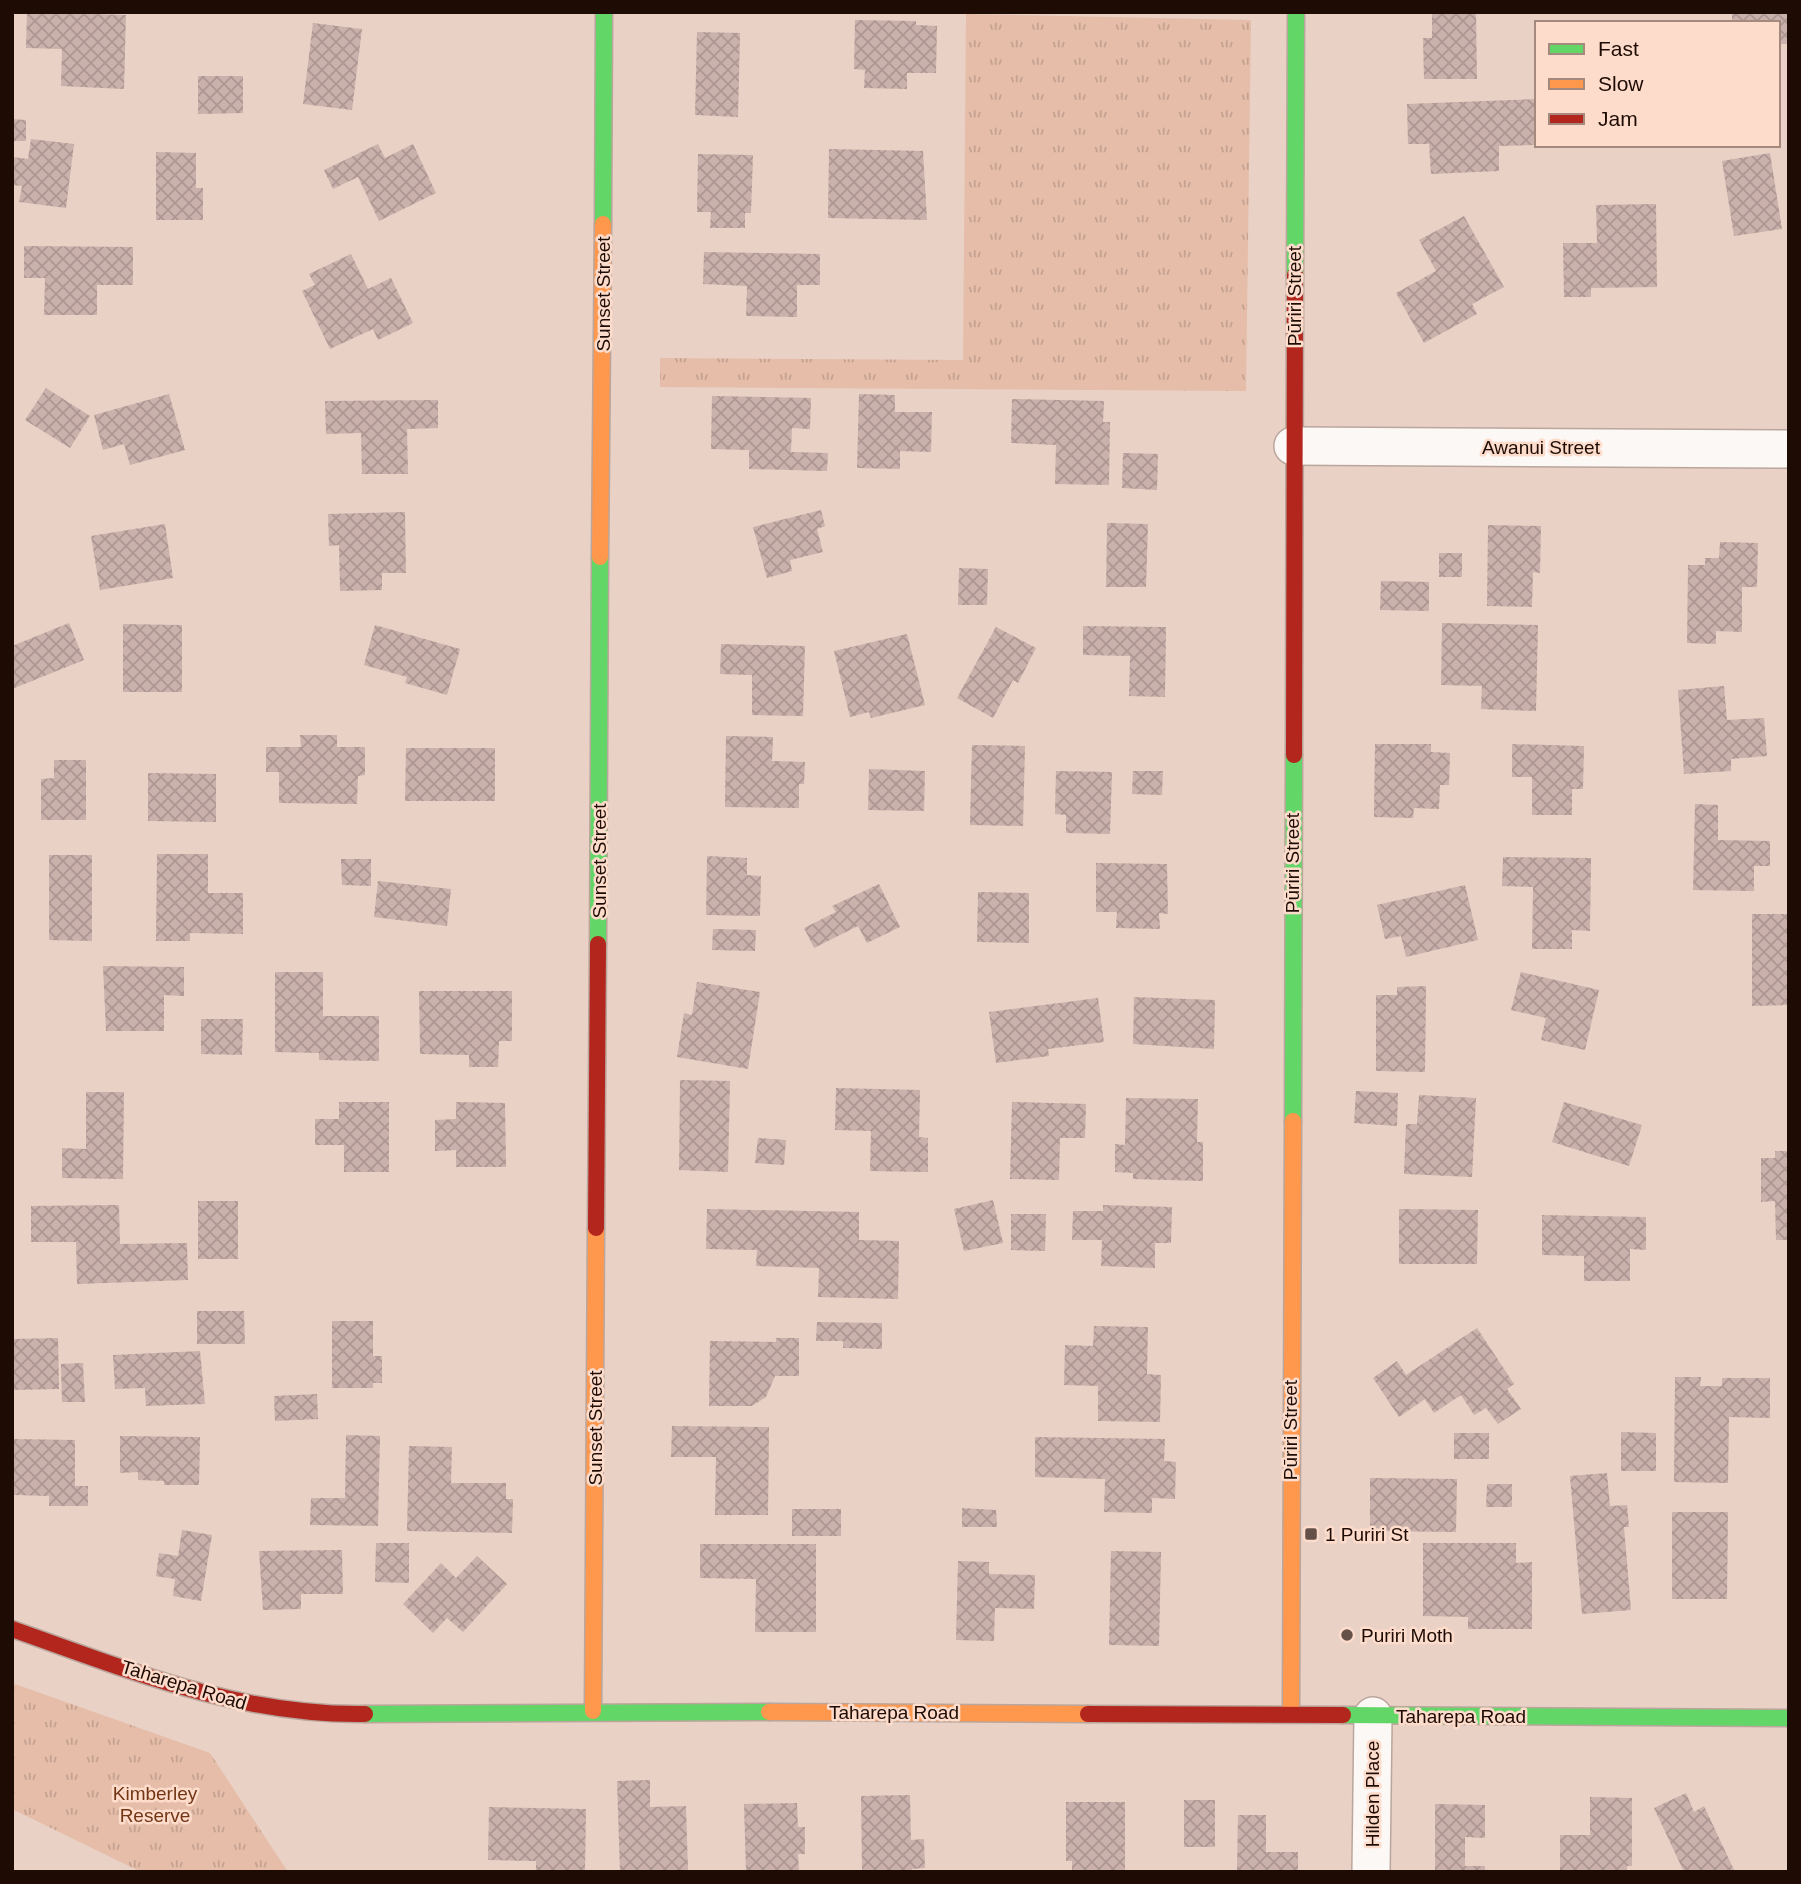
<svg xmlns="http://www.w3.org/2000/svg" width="1801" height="1884" font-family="Arial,sans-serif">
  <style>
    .park { fill: url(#park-tufts) }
    .building { fill: url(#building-cross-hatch) }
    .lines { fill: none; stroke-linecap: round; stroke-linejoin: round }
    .street-casing { stroke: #baa69c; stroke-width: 40 }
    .fast-casing { stroke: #baa69c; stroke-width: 19 }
    .slow-casing { stroke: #baa69c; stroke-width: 19 }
    .jam-casing { stroke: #baa69c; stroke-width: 19 }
    .street { stroke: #fcf8f6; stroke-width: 37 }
    .fast { stroke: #63d668; stroke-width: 16 }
    .slow { stroke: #ff974d; stroke-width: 16 }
    .jam { stroke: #b3261e; stroke-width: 16 }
    .poi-dot { fill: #655148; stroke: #fddccc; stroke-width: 2.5 }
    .labels { text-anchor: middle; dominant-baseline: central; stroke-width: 5; stroke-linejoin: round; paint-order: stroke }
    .street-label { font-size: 19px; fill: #1e0c04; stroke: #fddccc }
    .poi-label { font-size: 19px; fill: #1e0c04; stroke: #fddccc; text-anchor: start }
    .park-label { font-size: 19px; fill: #723615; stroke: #fddccc }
  </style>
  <defs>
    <pattern id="park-tufts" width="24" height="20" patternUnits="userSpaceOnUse" patternTransform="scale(1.75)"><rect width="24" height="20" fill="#e5bda9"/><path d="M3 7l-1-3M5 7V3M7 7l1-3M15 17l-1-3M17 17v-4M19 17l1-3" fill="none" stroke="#c4a190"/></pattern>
    <pattern id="building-cross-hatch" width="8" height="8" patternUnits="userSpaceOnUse" patternTransform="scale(1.75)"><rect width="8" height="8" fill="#cab1ab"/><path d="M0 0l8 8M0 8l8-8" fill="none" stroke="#ad9792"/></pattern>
  </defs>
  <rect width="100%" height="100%" fill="#e9d1c6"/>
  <g class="park">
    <polygon points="966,14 1251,20 1246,391 660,387 660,358 963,360"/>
    <polygon points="12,1683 210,1753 288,1872 141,1872 12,1809"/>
  </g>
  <g class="building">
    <polygon points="27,12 126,15 124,89 61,86 62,49 26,48"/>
    <polygon points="1432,12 1476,12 1477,79 1424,79 1423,38 1432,38"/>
    <polygon points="1732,12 1789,12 1789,44 1778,44 1778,23 1732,23"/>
    <polygon points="855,20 916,21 916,25 937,26 936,73 907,73 907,89 864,88 865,70 854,69"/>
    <polygon points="313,23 362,29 352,110 303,104"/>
    <polygon points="697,32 740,33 738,117 695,115"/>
    <polygon points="198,76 243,76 243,113 198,114"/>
    <polygon points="1537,99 1534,145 1499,146 1499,171 1431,174 1429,144 1408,144 1407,104"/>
    <polygon points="12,119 26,120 26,141 12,141"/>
    <polygon points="31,139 74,144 66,208 19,202 22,186 12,185 12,157 28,159"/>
    <polygon points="378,144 385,158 413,144 436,193 379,221 358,177 333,189 324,170"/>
    <polygon points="829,149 923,151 927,220 828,218"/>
    <polygon points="156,152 196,153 196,188 203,188 203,220 156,220"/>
    <polygon points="1770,153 1782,229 1734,236 1722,161"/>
    <polygon points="698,154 753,155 751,213 745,213 745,228 710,228 711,212 697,212"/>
    <polygon points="1656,204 1657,287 1591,288 1591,297 1564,297 1563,243 1597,243 1596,205"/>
    <polygon points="1464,216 1504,287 1472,304 1477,314 1424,343 1396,293 1436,271 1419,240"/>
    <polygon points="24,246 133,247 133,285 97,285 97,315 44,315 45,278 24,278"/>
    <polygon points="704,252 820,254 820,285 797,285 797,317 746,316 747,286 703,284"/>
    <polygon points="351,254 368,289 391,278 413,323 378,340 373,329 330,349 302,291 315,285 309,274"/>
    <polygon points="46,388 90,416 70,448 25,420"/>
    <polygon points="169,394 185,450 130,465 124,444 103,450 94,415"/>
    <polygon points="859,394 895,395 895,412 932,412 931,452 900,451 900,469 857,468"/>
    <polygon points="712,396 811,398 810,429 792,428 791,452 828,453 827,471 749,469 749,450 711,449"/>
    <polygon points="1012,399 1104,401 1103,422 1110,422 1109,485 1055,484 1056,445 1011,443"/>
    <polygon points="438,400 438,428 407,429 408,474 362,474 361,433 326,434 325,401"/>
    <polygon points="1123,453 1158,454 1157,490 1122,488"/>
    <polygon points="821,510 825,526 817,529 823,552 790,560 792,571 767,578 753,527"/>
    <polygon points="405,512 406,573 382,573 382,590 340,591 339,545 329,546 328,514"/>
    <polygon points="1107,523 1148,524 1146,587 1106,587"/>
    <polygon points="165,524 173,578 100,590 91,536"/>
    <polygon points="1488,525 1541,526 1540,573 1533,572 1532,607 1487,606"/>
    <polygon points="1720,542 1758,543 1757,587 1742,587 1742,632 1716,631 1716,644 1687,643 1688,565 1705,565 1705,558 1719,558"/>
    <rect x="1439" y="553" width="23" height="24"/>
    <polygon points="959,568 988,569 987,605 958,605"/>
    <polygon points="1381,581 1429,582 1429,611 1380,610"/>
    <polygon points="69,623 84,660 12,689 12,646"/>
    <polygon points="1442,623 1538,625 1536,711 1481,709 1482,686 1441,685"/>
    <polygon points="123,624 182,625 182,692 123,692"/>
    <polygon points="375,625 460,649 447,695 405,683 407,677 364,665"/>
    <polygon points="1083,626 1166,627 1165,697 1129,696 1130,656 1083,655"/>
    <polygon points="996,627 1036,648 1018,683 1013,680 993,718 957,698"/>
    <polygon points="907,634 925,705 871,718 869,712 850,717 834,651"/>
    <polygon points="721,644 805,646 803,716 752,715 752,675 720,674"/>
    <polygon points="1724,686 1727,720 1764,718 1767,756 1731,759 1731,771 1684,774 1678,690"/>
    <polygon points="300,735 337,735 337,747 365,747 365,775 358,776 357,804 279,803 279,772 266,772 266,747 301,747"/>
    <polygon points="726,736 773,737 772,761 805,762 804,784 799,784 799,808 725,807"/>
    <polygon points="1375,744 1431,744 1431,752 1450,753 1449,785 1440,785 1439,809 1414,808 1413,818 1374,817"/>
    <polygon points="1512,744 1584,746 1583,789 1572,789 1572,815 1532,815 1532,777 1512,777"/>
    <polygon points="972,745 1025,746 1023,826 970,825"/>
    <polygon points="406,748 495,748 495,801 405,801"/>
    <polygon points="54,760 86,760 86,820 41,820 41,779 54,778"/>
    <polygon points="869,769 925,771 924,811 868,810"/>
    <polygon points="1056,771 1112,772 1110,834 1066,833 1066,815 1055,814"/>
    <polygon points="1133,771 1163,771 1162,795 1132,794"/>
    <polygon points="148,773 216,774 216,822 148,821"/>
    <polygon points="1695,804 1718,805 1718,840 1770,841 1770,866 1754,866 1754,891 1693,890"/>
    <polygon points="157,854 208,854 208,893 243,893 243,934 190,933 190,941 156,941"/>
    <polygon points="49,855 92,855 92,941 49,940"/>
    <polygon points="707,856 747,858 747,875 761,876 760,916 706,915"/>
    <polygon points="1503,857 1591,858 1590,931 1572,930 1572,949 1532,949 1533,887 1502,886"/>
    <polygon points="341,859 371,859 371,886 342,885"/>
    <polygon points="1096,863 1167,864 1168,914 1159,913 1160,929 1116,928 1117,912 1096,912"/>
    <polygon points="378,881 451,889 447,926 374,917"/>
    <polygon points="879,884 900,927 867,943 858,926 814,948 804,928 836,912 832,906"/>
    <polygon points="1465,885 1478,940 1406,957 1401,936 1385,939 1377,905"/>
    <polygon points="978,892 1029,893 1029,943 977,942"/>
    <polygon points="1752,914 1789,914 1789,1005 1752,1006"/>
    <polygon points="713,929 756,930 755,951 712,950"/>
    <polygon points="103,966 184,967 184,996 164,995 164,1031 106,1031"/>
    <polygon points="275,972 323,972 323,1016 379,1016 379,1061 319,1060 319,1053 275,1052"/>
    <polygon points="1521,972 1599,990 1585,1050 1541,1040 1546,1018 1511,1010"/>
    <polygon points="697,982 760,992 748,1069 677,1057 684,1013 692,1015"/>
    <polygon points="1426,986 1425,1072 1376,1071 1376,995 1397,995 1397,987"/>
    <polygon points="419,991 512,991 512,1041 499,1041 498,1067 469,1067 469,1055 420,1054"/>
    <polygon points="1134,997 1215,1000 1214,1049 1133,1044"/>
    <polygon points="1098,998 1104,1042 1048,1049 1049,1056 996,1063 989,1012"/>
    <polygon points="201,1019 243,1019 242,1055 201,1054"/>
    <polygon points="680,1080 730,1081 728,1172 679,1170"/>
    <polygon points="836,1088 920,1090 919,1137 928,1138 928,1172 870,1171 871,1131 835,1130"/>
    <polygon points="1356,1091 1398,1093 1397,1126 1354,1123"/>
    <polygon points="86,1092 124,1092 123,1179 62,1178 62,1148 86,1149"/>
    <polygon points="1419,1095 1476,1098 1472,1177 1404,1174 1406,1124 1417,1124"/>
    <polygon points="1126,1098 1198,1099 1197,1142 1203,1142 1203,1181 1133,1179 1133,1173 1115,1172 1115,1144 1125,1145"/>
    <polygon points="339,1102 389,1102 389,1172 344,1172 344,1145 315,1145 315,1119 339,1119"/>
    <polygon points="456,1102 505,1103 506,1167 456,1167 456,1150 435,1151 435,1120 456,1119"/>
    <polygon points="1012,1102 1086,1104 1085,1138 1060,1138 1059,1180 1010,1179"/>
    <polygon points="1564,1102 1642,1125 1629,1166 1552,1142"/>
    <polygon points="758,1138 786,1140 784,1165 755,1163"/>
    <polygon points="1775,1151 1789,1151 1789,1240 1776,1240 1775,1201 1761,1202 1761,1158 1775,1158"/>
    <polygon points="993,1200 1003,1243 964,1251 954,1209"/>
    <rect x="198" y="1201" width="40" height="58"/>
    <polygon points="119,1205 120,1244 187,1243 188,1280 77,1284 76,1242 31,1242 31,1206"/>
    <polygon points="1103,1205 1172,1207 1171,1243 1155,1243 1155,1268 1101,1266 1102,1240 1072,1240 1073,1211 1103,1211"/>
    <polygon points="707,1209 859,1212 859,1240 899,1241 898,1299 818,1297 819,1268 756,1266 757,1250 706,1249"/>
    <polygon points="1399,1209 1478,1210 1477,1264 1399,1264"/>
    <polygon points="1011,1214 1046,1214 1045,1251 1011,1250"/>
    <polygon points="1542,1215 1646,1217 1646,1250 1630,1249 1630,1281 1584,1281 1584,1256 1542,1255"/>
    <polygon points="197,1311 244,1311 245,1344 197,1344"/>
    <polygon points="332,1321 373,1321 373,1356 382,1356 382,1383 373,1383 373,1388 332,1388"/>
    <polygon points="817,1322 882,1323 882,1349 843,1348 843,1341 816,1341"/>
    <polygon points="1094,1326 1148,1327 1147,1374 1161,1375 1160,1422 1098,1421 1098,1386 1064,1385 1065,1345 1093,1346"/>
    <polygon points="1477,1328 1514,1384 1507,1389 1521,1409 1498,1424 1486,1408 1474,1415 1461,1395 1434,1413 1425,1399 1399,1417 1373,1378 1397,1361 1406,1375"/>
    <polygon points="58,1338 59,1389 12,1390 12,1339"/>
    <polygon points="776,1338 799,1338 799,1376 775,1376 766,1397 752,1406 709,1406 710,1341 776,1342"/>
    <polygon points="200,1351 205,1404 146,1406 145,1388 115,1389 113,1355"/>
    <polygon points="83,1363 85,1402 62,1402 61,1364"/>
    <polygon points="1675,1377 1701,1377 1700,1386 1722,1386 1722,1378 1770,1378 1770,1418 1729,1417 1728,1483 1674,1482"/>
    <polygon points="317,1394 318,1419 275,1421 274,1396"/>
    <polygon points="672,1426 769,1427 768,1515 715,1515 716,1457 671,1457"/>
    <polygon points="1621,1432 1656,1433 1656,1471 1621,1471"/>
    <rect x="1454" y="1433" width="35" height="26"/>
    <polygon points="346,1435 380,1436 378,1526 310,1525 311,1498 345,1498"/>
    <polygon points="120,1436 200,1437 199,1485 164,1485 164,1481 138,1480 138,1472 120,1473"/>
    <polygon points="1035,1437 1165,1439 1164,1461 1176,1462 1175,1499 1152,1498 1152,1513 1104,1512 1105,1479 1035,1477"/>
    <polygon points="12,1439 75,1440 75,1486 88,1486 88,1506 49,1506 49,1496 14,1495"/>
    <polygon points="409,1446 452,1447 451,1483 506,1483 506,1499 513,1499 512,1533 407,1531"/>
    <polygon points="1607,1473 1610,1506 1627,1505 1629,1527 1624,1527 1631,1610 1582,1614 1570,1476"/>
    <polygon points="1370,1478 1457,1479 1456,1532 1370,1531"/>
    <polygon points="1487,1484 1512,1484 1512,1507 1486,1507"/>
    <polygon points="962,1508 996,1510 997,1527 962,1527"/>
    <rect x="792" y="1509" width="49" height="27"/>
    <polygon points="1672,1512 1728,1512 1727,1599 1672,1599"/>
    <polygon points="182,1530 212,1535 201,1601 173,1596 175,1579 156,1576 159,1553 178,1556"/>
    <polygon points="376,1543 409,1543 409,1583 375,1582"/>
    <polygon points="1423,1543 1516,1543 1516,1563 1532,1562 1532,1629 1468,1629 1468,1617 1423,1616"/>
    <polygon points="700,1544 816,1544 816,1632 755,1632 756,1579 700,1578"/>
    <polygon points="342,1550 343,1594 301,1594 301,1609 263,1610 259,1551"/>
    <polygon points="1111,1551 1161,1552 1159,1646 1109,1645"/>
    <polygon points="477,1556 507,1584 463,1632 447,1618 433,1633 403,1604 441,1563 456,1578"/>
    <polygon points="958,1561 989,1562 989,1574 1035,1575 1034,1609 995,1608 994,1641 956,1640"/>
    <polygon points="650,1780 650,1807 686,1806 688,1871 620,1872 617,1781"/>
    <polygon points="1686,1793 1694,1812 1704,1806 1735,1872 1684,1872 1654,1808"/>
    <polygon points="910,1795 911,1840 924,1839 925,1868 912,1869 912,1872 862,1872 861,1796"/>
    <polygon points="1590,1797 1632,1798 1632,1866 1627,1866 1627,1872 1560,1872 1560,1835 1590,1835"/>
    <rect x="1184" y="1800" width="31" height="47"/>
    <polygon points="1066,1802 1125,1802 1125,1872 1072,1872 1072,1861 1066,1861"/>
    <polygon points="797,1803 798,1827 805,1827 805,1854 798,1854 799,1872 746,1872 744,1804"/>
    <polygon points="1435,1804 1485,1805 1485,1838 1465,1837 1465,1866 1485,1866 1485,1872 1435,1872"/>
    <polygon points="489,1807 586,1809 585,1872 536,1872 536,1861 488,1860"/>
    <polygon points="1238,1815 1266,1815 1266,1852 1298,1852 1298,1872 1237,1870"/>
  </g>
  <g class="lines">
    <g class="street-casing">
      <g id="street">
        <polyline points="1293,446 1789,449"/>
        <polyline points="1371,1872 1373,1716"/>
      </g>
    </g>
    <g class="fast-casing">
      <g id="fast">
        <polyline points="603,224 604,12"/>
        <polyline points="1295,275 1296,12"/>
        <polyline points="598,944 600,557"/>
        <polyline points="1293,1121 1294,755"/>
        <polyline points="365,1714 769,1712"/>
        <polyline points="1343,1715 1789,1718"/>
      </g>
    </g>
    <g class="slow-casing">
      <g id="slow">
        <polyline points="600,557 603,224"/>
        <polyline points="593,1711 596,1228"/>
        <polyline points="769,1712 1088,1714"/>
        <polyline points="1291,1714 1293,1121"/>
      </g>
    </g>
    <g class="jam-casing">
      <g id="jam">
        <polyline points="1294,755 1295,275"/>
        <polyline points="596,1228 598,944"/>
        <path d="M12 1629C128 1670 240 1716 365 1714"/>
        <polyline points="1088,1714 1343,1715"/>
      </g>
    </g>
    <use href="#street" class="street"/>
    <use href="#fast" class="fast"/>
    <use href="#slow" class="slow"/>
    <use href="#jam" class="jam"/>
  </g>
  <g class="poi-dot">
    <rect x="1304" y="1527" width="14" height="14" rx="3.5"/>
    <circle cx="1347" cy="1635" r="7"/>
  </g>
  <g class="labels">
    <g class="street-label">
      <text transform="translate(603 294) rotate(-90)">Sunset Street</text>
      <text transform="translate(1294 296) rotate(-90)">Pūriri Street</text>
      <text x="1541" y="447">Awanui Street</text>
      <text transform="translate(599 861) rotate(-90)">Sunset Street</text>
      <text transform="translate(1292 863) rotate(-90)">Pūriri Street</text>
      <text transform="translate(595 1428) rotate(-90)">Sunset Street</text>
      <text transform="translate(1290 1430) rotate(-90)">Pūriri Street</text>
      <text transform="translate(184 1685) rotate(17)">Taharepa Road</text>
      <text x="894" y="1712">Taharepa Road</text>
      <text x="1461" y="1716">Taharepa Road</text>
      <text transform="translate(1372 1794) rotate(-90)">Hilden Place</text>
    </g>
    <g class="poi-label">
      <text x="1325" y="1534">1 Puriri St</text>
      <text x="1361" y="1635">Puriri Moth</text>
    </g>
    <g class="park-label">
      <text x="155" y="1793">Kimberley<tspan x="155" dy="22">Reserve</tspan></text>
    </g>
  </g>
  <rect width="1801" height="1884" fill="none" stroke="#1e0c04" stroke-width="28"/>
  <rect x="1535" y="21" width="245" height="126" fill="#fddccc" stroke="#a4897c" stroke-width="2"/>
  <rect x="1549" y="44" width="35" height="10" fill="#63d668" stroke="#a4897c" stroke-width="2"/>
  <text x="1598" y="56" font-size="21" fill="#1e0c04">Fast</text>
  <rect x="1549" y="79" width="35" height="10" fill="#ff974d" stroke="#a4897c" stroke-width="2"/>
  <text x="1598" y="91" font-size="21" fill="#1e0c04">Slow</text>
  <rect x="1549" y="114" width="35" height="10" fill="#b3261e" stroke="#a4897c" stroke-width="2"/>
  <text x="1598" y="126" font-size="21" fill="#1e0c04">Jam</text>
</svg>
